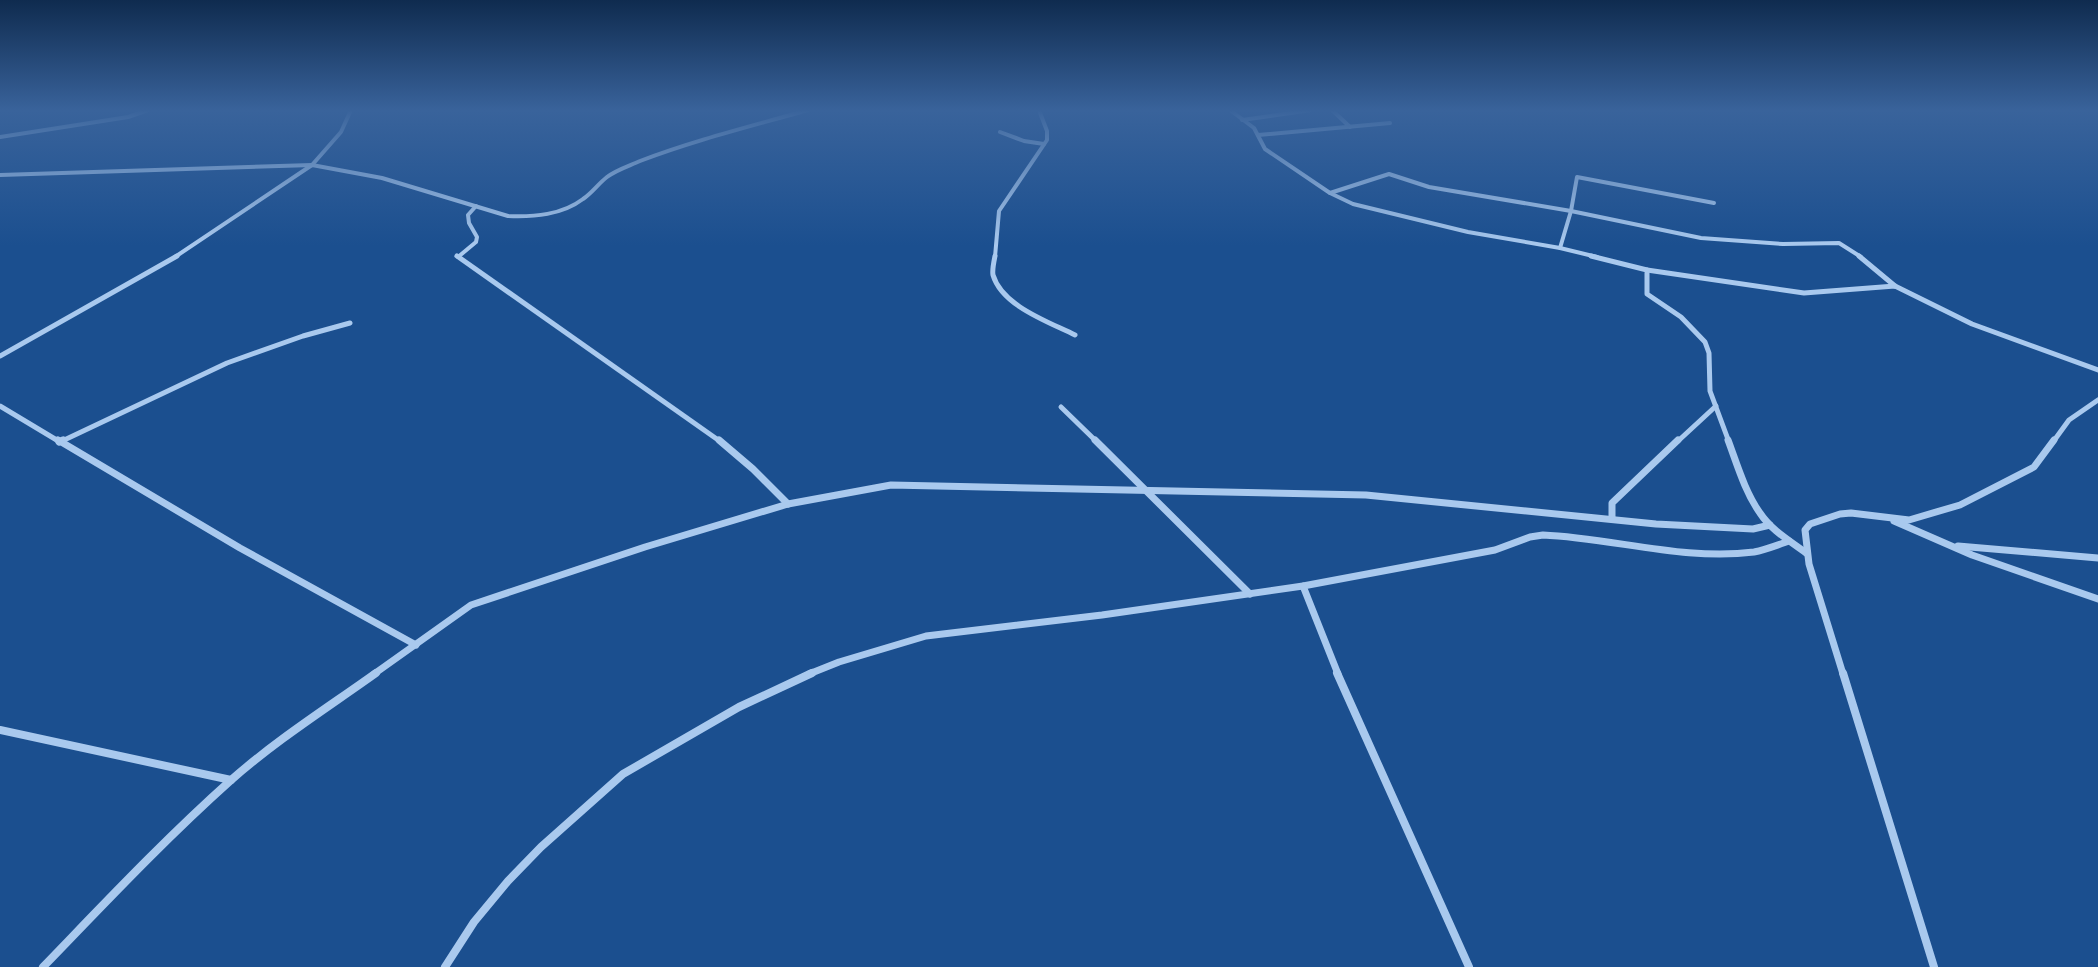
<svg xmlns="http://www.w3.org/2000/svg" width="2098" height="967" font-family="Rubik,sans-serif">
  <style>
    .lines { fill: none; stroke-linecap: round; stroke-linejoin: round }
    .minor-far3 { stroke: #a9c9ee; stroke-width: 4 }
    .minor-far2 { stroke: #a9c9ee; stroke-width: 5 }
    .minor-far1 { stroke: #a9c9ee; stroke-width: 7 }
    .minor { stroke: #a9c9ee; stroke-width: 8 }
  </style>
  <rect width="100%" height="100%" fill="#1b4f8f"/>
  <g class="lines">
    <g class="minor-far3">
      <polyline points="1230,110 1254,128 1265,149 1330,193 1353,204 1468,232 1560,248 1597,257"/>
      <polyline points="1332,110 1350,127"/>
      <polyline points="1242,120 1311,110"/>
      <polyline points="1000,132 1024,141 1044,144"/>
      <polyline points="1258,135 1390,123"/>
      <polyline points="0,137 128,117 148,110"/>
      <path d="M0 175 312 165 382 178 508 216C534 217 562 215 583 199 592 193 598 184 607 177 616 170 629 166 640 161 695 140 752 126 808 110"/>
      <polyline points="1330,193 1389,174 1429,187 1571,211 1701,238 1783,244 1839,243 1861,257"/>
      <polyline points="1560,248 1571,211 1577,177 1714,203"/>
      <polyline points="175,257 312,165 341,132 351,110"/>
      <polyline points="458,257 476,242 477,237 469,223 468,215 476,206"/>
      <polyline points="995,257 999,211 1047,140 1047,131 1039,110"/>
    </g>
    <g class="minor-far2">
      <polyline points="457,256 721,442"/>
      <path d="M995 256C994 261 992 270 993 275 1002 306 1049 322 1075 335"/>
      <polyline points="1591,256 1647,270 1647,294 1681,317 1705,342 1709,353 1710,391 1729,442"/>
      <polyline points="1859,256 1895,286"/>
      <polyline points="1647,270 1804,293 1895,286 1972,324 2098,370"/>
      <polyline points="0,356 177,256"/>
      <polyline points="0,406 60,442"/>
      <polyline points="1061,407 1097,442"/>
      <polyline points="60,442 227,363 303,336 350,323"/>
      <polyline points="1677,442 1716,406"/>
      <polyline points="2053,442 2069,420 2098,400"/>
    </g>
    <g class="minor-far1">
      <polyline points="58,440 240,548 416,645"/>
      <polyline points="719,440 753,469 788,504"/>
      <polyline points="1095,440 1250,594"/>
      <path d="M1728 440C1737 464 1745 492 1760 513 1771 530 1790 541 1806 553"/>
      <polyline points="59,442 63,440"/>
      <polyline points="1612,519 1612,503 1678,440"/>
      <polyline points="1894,521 1972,555 2098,599"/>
      <polyline points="1958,546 2098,558"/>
      <polyline points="1303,586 1338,674"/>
      <polyline points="374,674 471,605 645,547 788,504 891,485 1366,495 1656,524 1753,529 1770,525"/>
      <path d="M809 674 839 662 926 636 1102 615 1303 586 1495 550 1530 537 1543 535C1613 538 1684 561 1754 552 1765 550 1778 545 1789 541"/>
      <polyline points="1843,674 1809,564 1805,530 1810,524 1840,514 1851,513 1909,520 1960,505 2034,467 2054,440"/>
    </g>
    <g class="minor">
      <polyline points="1337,673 1469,967"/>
      <polyline points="1843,673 1934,967"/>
      <polyline points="0,730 231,780"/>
      <path d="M43 967C104 904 164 840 230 781 275 741 327 708 376 673"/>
      <polyline points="445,967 474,922 508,881 541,847 623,774 739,707 812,673"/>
    </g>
  </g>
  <linearGradient id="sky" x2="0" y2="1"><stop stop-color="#0f2b4f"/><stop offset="0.45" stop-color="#39639b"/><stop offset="1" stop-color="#39639b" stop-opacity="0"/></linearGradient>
  <rect width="2098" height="246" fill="url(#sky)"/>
</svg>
